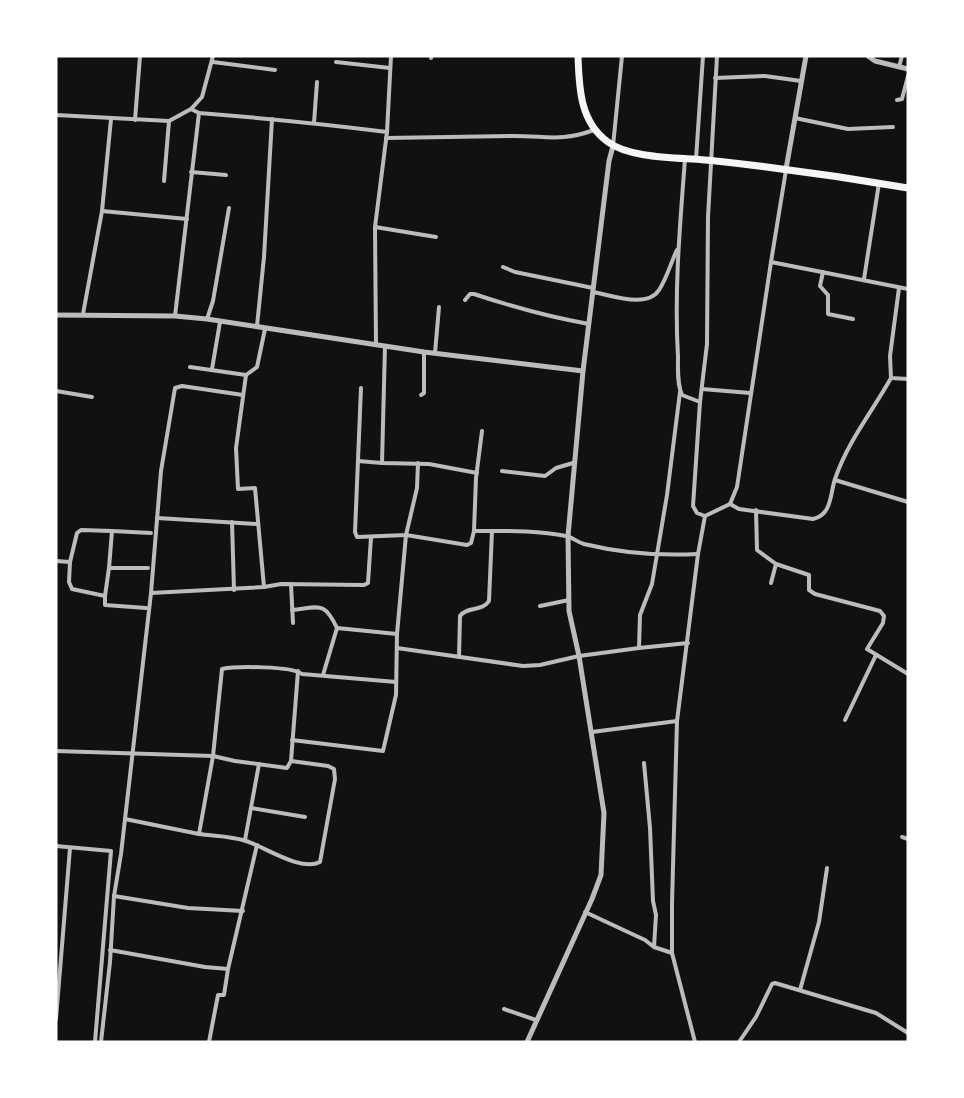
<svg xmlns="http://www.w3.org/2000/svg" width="964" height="1098" font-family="'Titillium Web',sans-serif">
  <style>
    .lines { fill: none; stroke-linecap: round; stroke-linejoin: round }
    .minor { stroke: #bcbcbc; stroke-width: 4 }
    .tertiary { stroke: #bcbcbc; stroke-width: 5 }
    .trunk { stroke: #f5f5f5; stroke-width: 7 }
  </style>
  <rect width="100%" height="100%" fill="#111"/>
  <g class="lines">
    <g class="minor">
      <polyline points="431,58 431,56"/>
      <polyline points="213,62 275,70"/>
      <polyline points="336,62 390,68"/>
      <polyline points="899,67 902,56"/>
      <polyline points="715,78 765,76 801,81"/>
      <polyline points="897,100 902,99 908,76"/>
      <path d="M191 109 199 113C262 118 324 124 387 132"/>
      <polyline points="56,115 169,121 191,109 202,97 213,56"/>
      <polyline points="795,118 848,129 893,127"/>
      <polyline points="135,120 140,56"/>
      <polyline points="314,123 317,82"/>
      <path d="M386 138C429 137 472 137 514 136 547 136 561 142 594 130"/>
      <polyline points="613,146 622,56"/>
      <path d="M685 159C680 225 674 291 678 357 678 369 677 384 682 395L700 402 693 506 697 513 705 516"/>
      <polyline points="696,159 703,56"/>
      <polyline points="786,170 771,262 908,289"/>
      <polyline points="191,172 226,175"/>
      <polyline points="164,181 169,121"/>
      <polyline points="102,211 187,219"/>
      <polyline points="375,227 436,237"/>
      <polyline points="503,267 515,272 593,288"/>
      <polyline points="823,272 820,286 828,295 828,314 853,319"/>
      <polyline points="864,279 879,183"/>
      <polyline points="899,288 890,356 891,378 908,379"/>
      <path d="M593 292C611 295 647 309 659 290 667 278 671 262 677 250"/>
      <path d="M465 300 470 294H474C513 307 549 317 589 324"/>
      <polyline points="83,314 102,211 111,119"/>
      <polyline points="175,316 199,113"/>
      <polyline points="207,319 213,301 229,208"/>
      <polyline points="257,326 264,257 272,119"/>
      <polyline points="376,345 375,227 387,132 391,56"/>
      <polyline points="385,346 382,463 429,464 477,473"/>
      <polyline points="435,353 439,307"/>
      <polyline points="190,367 246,375 257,367 265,329"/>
      <polyline points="212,369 220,322"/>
      <polyline points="361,388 355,532 357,537 406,535 417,488 418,463"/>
      <polyline points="702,389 750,393"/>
      <polyline points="56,391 92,397"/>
      <polyline points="680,392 667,495 652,584 640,615 639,648 688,643"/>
      <polyline points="243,395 182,386 175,388 161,471 151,593 264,587 255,488 238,489 236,448 246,375"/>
      <polyline points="421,395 424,393 424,352"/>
      <polyline points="700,402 707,344 708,217 717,56"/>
      <polyline points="358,461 382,463"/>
      <polyline points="502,471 545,476 556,468 573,463"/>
      <polyline points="835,480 908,502"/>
      <path d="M730 504 739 509 813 519C832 515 830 494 835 479 848 441 872 412 891 378"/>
      <polyline points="756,510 757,550 776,564 809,575 809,590 815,594 880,611 884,616 883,623 867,649 908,674"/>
      <polyline points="157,518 258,524"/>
      <polyline points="232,522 234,590"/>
      <polyline points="112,531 151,533"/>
      <polyline points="474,531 476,478 482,431"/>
      <polyline points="56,561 70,562 69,582 72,589 105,596 109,568"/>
      <polyline points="70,562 77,533 81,530 112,531 109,568 148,568"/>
      <polyline points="771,583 776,564"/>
      <polyline points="291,584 293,623"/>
      <polyline points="264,587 281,584 364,585 368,583 371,537"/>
      <polyline points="151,593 121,854 114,896 188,908 243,911"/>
      <polyline points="105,596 105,605 146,608"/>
      <polyline points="540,606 569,600"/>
      <path d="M292 610C320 607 324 601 337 628"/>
      <polyline points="397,648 523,666 540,665 579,656 639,648"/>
      <path d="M459 657 460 616C467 606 482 612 489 601L492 531"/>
      <polyline points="323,675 337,628 397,634"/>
      <polyline points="845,720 876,655"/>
      <polyline points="592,732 677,721"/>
      <path d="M292 740 383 751 396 695 397 634 406 535 467 545 471 543 474 531C504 531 537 530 566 536 572 537 577 542 584 544 621 553 660 556 698 554"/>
      <polyline points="56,751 213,756 235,761 287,768 291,761 298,671"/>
      <path d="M291 761 328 766 334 769 335 779 320 862C301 872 265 847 246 841 232 836 214 836 199 834L213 756 222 669C236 666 292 666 302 674L396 682"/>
      <polyline points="644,763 650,828 653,901 656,915 654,947"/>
      <polyline points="251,808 305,817"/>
      <polyline points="125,819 199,834"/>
      <polyline points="902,837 908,839"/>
      <polyline points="245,840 259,764"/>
      <polyline points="56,846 111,851 95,1042"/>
      <polyline points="585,912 645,940 654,947 672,953"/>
      <polyline points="110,950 205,967 228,969 257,845"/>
      <polyline points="800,990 819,922 827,868"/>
      <polyline points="504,1009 536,1020"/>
      <polyline points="56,1019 70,848"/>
      <polyline points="101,1042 110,962 114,896"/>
      <polyline points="209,1042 218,995 224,995 228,969"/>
      <polyline points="695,1042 672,953 672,903 677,721 698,554 705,516 730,504 737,487 771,262"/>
      <polyline points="739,1042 756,1017 772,984 775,983 876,1013 908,1033"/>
    </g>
    <g class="tertiary">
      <polyline points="868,56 875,61 908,69"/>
      <polyline points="786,169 806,56"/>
      <polyline points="56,315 175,316 207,319 424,352 583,371"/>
      <polyline points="527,1042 592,899 601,875 604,813 579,656 569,611 568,536 583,371 609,161 613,146"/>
    </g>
    <path class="trunk" d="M578 56C579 88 580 122 608 142 632 160 686 157 716 161 780 168 844 177 908 188"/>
  </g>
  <rect width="964" height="1098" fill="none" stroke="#ffffff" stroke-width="115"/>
</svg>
